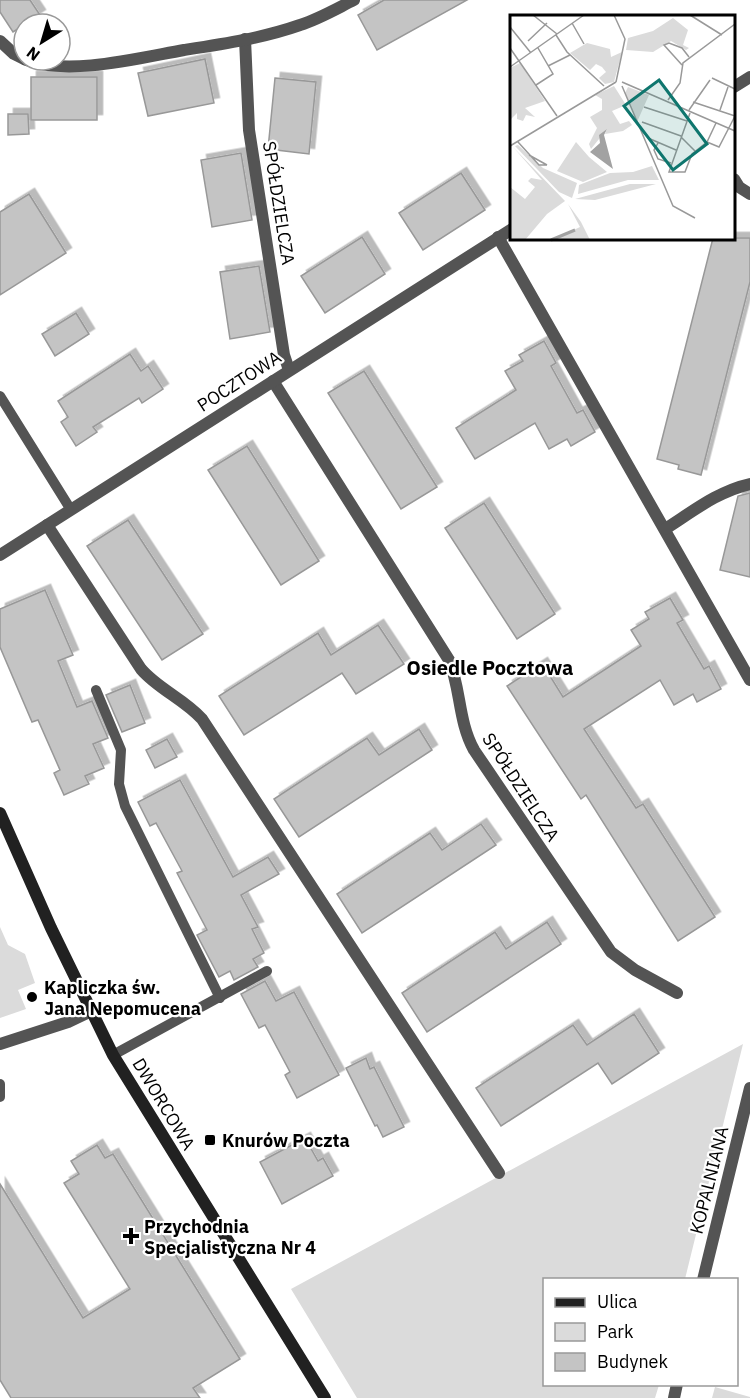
<svg xmlns="http://www.w3.org/2000/svg" width="750" height="1398" font-family="'IBM Plex Sans',sans-serif">
  <style>
    .green { fill: #dbdbdb }
    .building { fill: #c4c4c4; stroke: #989898; stroke-width: 1.5; filter: url(#shadow) }
    .lines { fill: none; stroke-linecap: round; stroke-linejoin: round }
    .service { stroke: #545454; stroke-width: 10 }
    .minor { stroke: #545454; stroke-width: 12 }
    .tertiary { stroke: #545454; stroke-width: 12 }
    .secondary { stroke: #212121; stroke-width: 12 }
    .poi-dot { fill: #000; stroke: #fff; stroke-width: 2 }
    .labels { text-anchor: middle; dominant-baseline: central; stroke-width: 4.5; stroke-linejoin: round; paint-order: stroke }
    .street-label { font-size: 18px; fill: #000; stroke: #fff }
    .poi-label { font-size: 18px; font-weight: bold; fill: #000; stroke: #fff; text-anchor: start }
    .neighbourhood-label { font-size: 20px; font-weight: bold; fill: #000; stroke: #fff }
    .inset-river { fill: none; stroke: #a2a2a2; stroke-width: 3 }
    .inset-road { fill: none; stroke: #999; stroke-width: 1.5 }
    .view { fill: #0f766e; fill-opacity: 0.15; stroke: #0f766e; stroke-width: 3 }
    .inset-edge { fill: none; stroke: #000; stroke-width: 3 }
  </style>
  <defs>
    <filter id="shadow"><feDropShadow dx="5.5" dy="-5.5" stdDeviation="0" flood-color="#0004"/></filter>
  </defs>
  <rect width="100%" height="100%" fill="#fff"/>
  <g class="green">
    <polygon points="0,927 8,945 25,954 35,983 18,990 26,1009 0,1018"/>
    <polygon points="743,1044 685,1279 544,1280 544,1384 659,1385 655,1398 357,1398 291,1289"/>
    <polygon points="715,1387 750,1397 750,1398 712,1398"/>
  </g>
  <g class="building">
    <polygon points="0,0 30,0 40,15 13,32 0,12"/>
    <polygon points="384,0 467,0 377,50 358,15"/>
    <polygon points="205,59 214,103 148,116 138,73"/>
    <rect x="31" y="77" width="66" height="43"/>
    <polygon points="275,78 316,82 309,154 268,149"/>
    <polygon points="8,114 28,114 29,134 8,135"/>
    <polygon points="241,153 252,220 212,227 201,160"/>
    <polygon points="461,173 485,210 423,250 399,213"/>
    <polygon points="29,194 66,253 0,295 0,212"/>
    <polygon points="362,237 385,274 325,313 301,276"/>
    <polygon points="713,238 750,238 750,282 701,475 678,469 679,465 657,459"/>
    <polygon points="259,266 270,332 230,339 220,272"/>
    <polygon points="76,313 89,334 55,356 42,334"/>
    <polygon points="544,341 556,363 551,366 577,413 583,410 595,432 571,446 567,439 549,449 535,423 475,459 456,428 516,390 505,371 523,361 519,355"/>
    <polygon points="130,354 141,371 148,366 163,389 142,403 139,398 93,427 97,432 76,446 61,422 68,417 58,401"/>
    <polygon points="364,371 437,487 401,509 328,393"/>
    <polygon points="247,446 319,561 281,585 208,470"/>
    <polygon points="750,493 750,577 720,570 738,496"/>
    <polygon points="484,503 555,614 517,639 445,528"/>
    <polygon points="128,520 203,634 162,660 87,546"/>
    <polygon points="45,590 73,655 58,661 77,707 92,701 108,738 93,744 104,768 85,776 89,784 64,795 54,773 60,770 38,720 32,722 0,647 0,609"/>
    <polygon points="670,598 683,620 677,623 704,669 709,666 721,689 697,702 693,694 674,705 660,680 584,729 636,808 643,804 715,917 678,941 586,795 581,799 507,686 542,663 563,697 641,646 631,630 649,619 645,612"/>
    <polygon points="378,625 404,664 356,694 342,673 244,735 219,696 318,633 331,655"/>
    <polygon points="130,685 145,723 122,732 106,695"/>
    <polygon points="419,729 432,750 299,837 274,799 367,738 379,755"/>
    <polygon points="167,739 177,757 155,768 146,750"/>
    <polygon points="180,780 233,877 268,857 279,874 241,895 258,927 252,929 264,953 253,959 258,967 234,980 230,971 219,977 197,935 207,930 177,873 182,871 156,823 150,826 138,802"/>
    <polygon points="481,824 496,845 362,933 337,894 430,833 442,850"/>
    <polygon points="547,922 561,944 427,1032 402,993 495,932 506,949"/>
    <polygon points="265,981 276,1001 294,992 339,1075 297,1098 285,1075 290,1072 265,1025 259,1028 241,994"/>
    <polygon points="634,1014 659,1053 612,1084 598,1063 501,1126 476,1088 573,1025 587,1045"/>
    <polygon points="366,1058 370,1069 374,1067 404,1127 383,1137 377,1125 375,1126 346,1068"/>
    <polygon points="305,1138 318,1161 323,1158 333,1176 282,1204 260,1162"/>
    <polygon points="97,1145 105,1158 113,1154 240,1359 193,1388 200,1398 11,1398 0,1380 0,1184 83,1318 130,1289 64,1183 79,1174 71,1161"/>
  </g>
  <g class="lines">
    <g class="service">
      <polyline points="0,396 71,510"/>
      <polyline points="96,690 121,750 119,784 125,806 220,998"/>
      <polyline points="113,1055 267,971"/>
      <polyline points="0,1084 0,1097"/>
    </g>
    <g class="minor">
      <polyline points="245,39 249,130 284,355 289,370"/>
      <polyline points="0,41 14,54 24,59"/>
      <path d="M26 60C69 76 139 58 184 50 223 44 263 38 300 25 319 19 336 9 354 0"/>
      <polyline points="734,87 750,77"/>
      <polyline points="734,179 739,187 750,194"/>
      <polyline points="498,237 750,680"/>
      <path d="M273 381 449 660C461 689 458 721 474 750L611 952 635 970 677 993"/>
      <path d="M47 525 141 669C158 689 184 699 202 719L499 1173"/>
      <path d="M665 529C692 512 718 491 750 484"/>
      <polyline points="0,555 512,229"/>
      <polyline points="703,1280 750,1088"/>
      <polyline points="674,1398 677,1384"/>
    </g>
    <polyline class="tertiary" points="0,1044 68,1022 91,1011"/>
    <polyline class="secondary" points="0,813 51,928 113,1055 325,1398"/>
  </g>
  <g class="poi-dot">
    <circle cx="32" cy="997" r="6"/>
    <rect x="204" y="1134" width="12" height="12" rx="3"/>
    <path d="M128 1227h6v6h6v6h-6v6h-6v-6h-6v-6h6z"/>
  </g>
  <g class="labels">
    <g class="street-label">
      <text transform="translate(279 203) rotate(81)">SPÓŁDZIELCZA</text>
      <text transform="translate(239 381) rotate(-33)">POCZTOWA</text>
      <text transform="translate(521 787) rotate(57)">SPÓŁDZIELCZA</text>
      <text transform="translate(164 1104) rotate(59)">DWORCOWA</text>
      <text transform="translate(709 1180) rotate(-76)">KOPALNIANA</text>
    </g>
    <g class="poi-label">
      <text x="44" y="987">Kapliczka św.<tspan x="44" dy="21">Jana Nepomucena</tspan></text>
      <text x="222" y="1140">Knurów Poczta</text>
      <text x="144" y="1226">Przychodnia<tspan x="144" dy="21">Specjalistyczna Nr 4</tspan></text>
    </g>
    <g class="neighbourhood-label">
      <text x="490" y="667">Osiedle Pocztowa</text>
    </g>
  </g>
  <g transform="translate(510 15)">
    <rect width="225" height="225" fill="#fff"/>
    <path d="M163 3 178 15 173 30 179 33 176 35 161 26 143 37 116 35 118 23 143 16ZM77 28 100 34 101 42 112 37 104 67 95 69 89 63 96 57 92 52 86 49 80 55 60 38ZM10 48 35 86 15 93 25 102 16 100 13 106 7 104V98L0 105V53ZM104 71 116 90 102 96 110 109 119 106 122 110 113 116 95 119 97 114 81 134 79 129 87 113 80 102 92 95V84L85 80ZM118 72 139 80 127 107 115 78ZM66 127 79 142 97 157 73 167 47 156ZM8 130 33 153 67 168 62 183 49 177 5 131ZM3 132 55 186 37 199 15 225H0V172L15 184 25 172 18 166 21 163 32 165ZM142 151 149 165H118L68 179 69 170 100 158 123 157ZM120 169H146L85 185 65 184ZM58 189 71 207 80 225H43L70 212Z" fill="#dbdbdb"/>
    <path d="M97 114 94 120 103 154 80 137 90 128 89 120Z" fill="#a2a2a2"/>
    <path class="inset-river" d="M41 225 65 215"/>
    <path class="inset-road" d="M23 0 47 19M104 0 115 24 106 67M180 0 212 20M62 8 74 29M0 12 21 38M46 20 57 37 94 71M18 26 37 8M0 33 47 101M172 50 154 30 159 28 172 33 179 42M38 51 60 40M0 52 74 0M202 63 225 74M112 67 225 116M26 70 43 59 28 33M112 71 163 191 185 203M158 85 170 68 173 48 225 9M183 87 225 101M134 92 177 106M179 95 200 65M210 95 218 72M180 98 159 157H175L182 139 197 127 206 108M132 107 171 121M171 122 185 136M138 123 166 135M8 127 29 150H37M197 127 209 132 225 101M148 128 144 135 148 144 161 148M0 131 106 67M19 140 37 150"/>
    <path class="view" d="M149 65 197 129 163 155 114 91Z"/>
    <rect width="225" height="225" class="inset-edge"/>
  </g>
  <rect x="543" y="1278" width="195" height="108" fill="#ffffff" stroke="#999999" stroke-width="1.5"/>
  <rect x="555" y="1298" width="30" height="9" fill="#212121" stroke="#999999" stroke-width="1.5"/>
  <text x="597" y="1308" font-size="18" fill="#000000">Ulica</text>
  <rect x="555" y="1323" width="30" height="18" fill="#dbdbdb" stroke="#999999" stroke-width="1.5"/>
  <text x="597" y="1338" font-size="18" fill="#000000">Park</text>
  <rect x="555" y="1353" width="30" height="18" fill="#c4c4c4" stroke="#999999" stroke-width="1.5"/>
  <text x="597" y="1368" font-size="18" fill="#000000">Budynek</text>
  <g transform="translate(42 42) rotate(217)"><circle r="28" fill="#ffffff" stroke="#999999" stroke-width="1.5"/>
  <path d="M0-4.5L10 22L0 15L-10 22Z" fill="#000000"/>
  <text y="-9" font-size="16" font-weight="bold" text-anchor="middle" fill="#000000">N</text>
  </g>
</svg>
